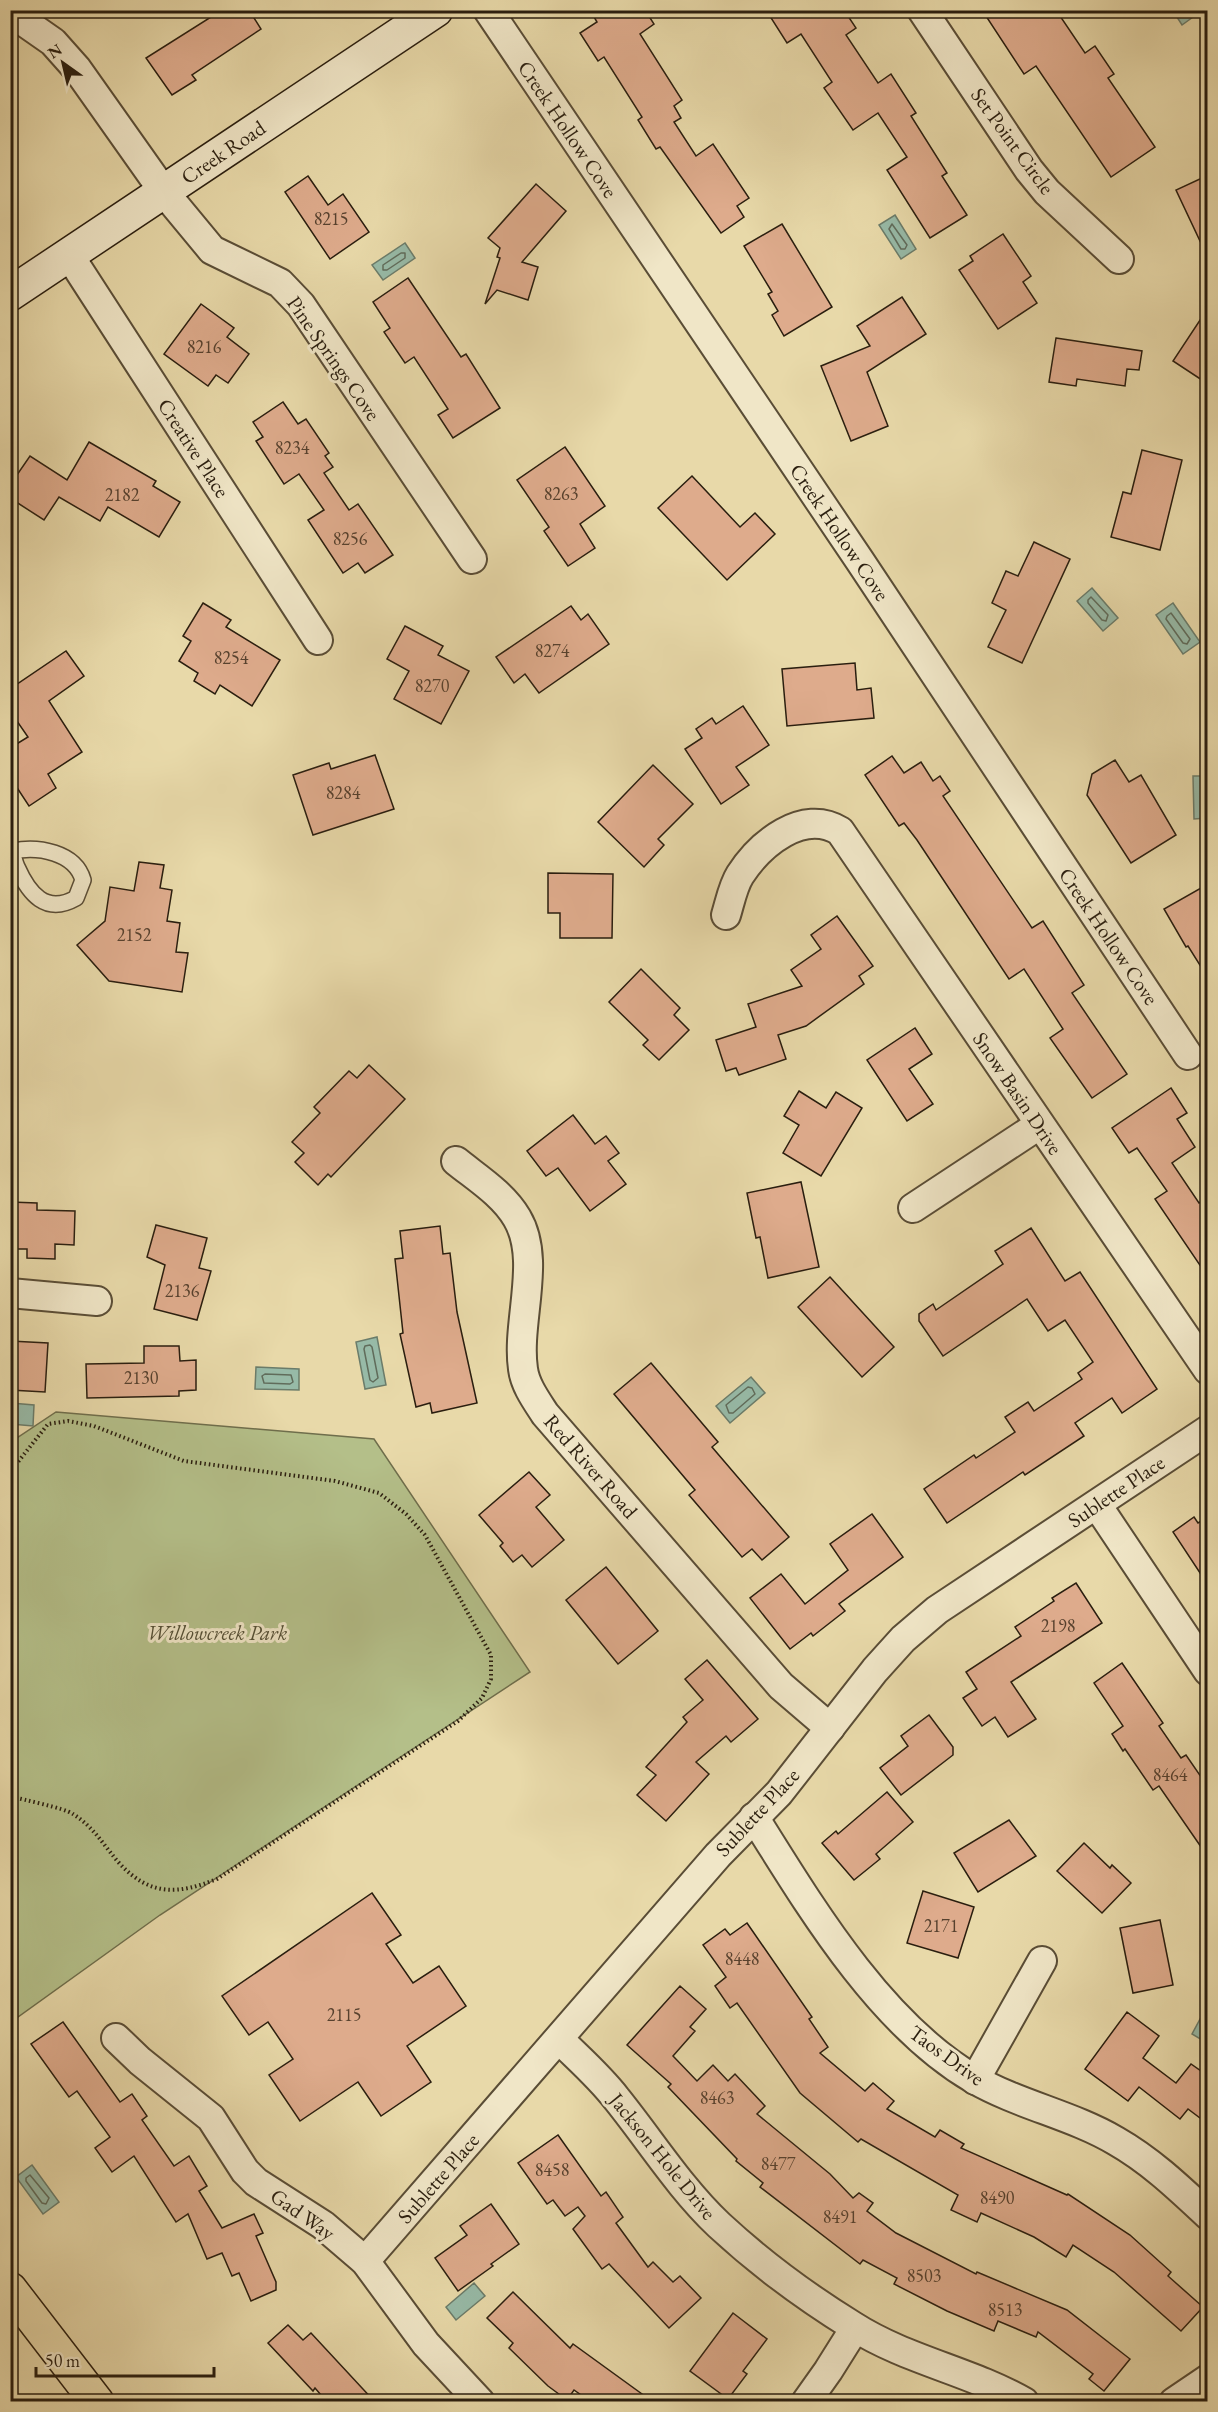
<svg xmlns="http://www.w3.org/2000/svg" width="1218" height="2412" font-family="'EB Garamond',serif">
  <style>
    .green { fill: #b4bf89; stroke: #6f6e4c; stroke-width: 1.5 }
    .water { fill: #97baa7; stroke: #6b7c6a; stroke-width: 1.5 }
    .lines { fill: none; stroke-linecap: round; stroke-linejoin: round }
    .shore { stroke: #606c5b; stroke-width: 1.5 }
    .building { fill: #deab8c; stroke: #2a1e0f; stroke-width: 1.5 }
    .lane-casing { stroke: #5a4d36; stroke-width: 18 }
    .street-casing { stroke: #5a4d36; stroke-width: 32 }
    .secondary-casing { stroke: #2a1e0f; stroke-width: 36 }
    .primary-casing { stroke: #2a1e0f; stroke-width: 36 }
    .path { stroke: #2a1e0f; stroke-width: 4; stroke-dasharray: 1.5 3; stroke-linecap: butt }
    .lane { stroke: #f0e6c7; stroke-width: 15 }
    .street { stroke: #f0e6c7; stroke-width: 28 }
    .secondary { stroke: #f0e6c7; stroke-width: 33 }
    .primary { stroke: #e8d9a9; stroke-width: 33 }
    .labels { text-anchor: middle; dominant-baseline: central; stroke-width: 6; stroke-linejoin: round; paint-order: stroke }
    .number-label { font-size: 18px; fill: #57412e }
    .street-label { font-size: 21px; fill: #2a1e0f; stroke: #f0e6c7 }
    .park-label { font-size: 21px; font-style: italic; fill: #534e34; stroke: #f0e6c7 }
  </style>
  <rect width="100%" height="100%" fill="#e8d9a9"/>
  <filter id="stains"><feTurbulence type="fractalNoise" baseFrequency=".00333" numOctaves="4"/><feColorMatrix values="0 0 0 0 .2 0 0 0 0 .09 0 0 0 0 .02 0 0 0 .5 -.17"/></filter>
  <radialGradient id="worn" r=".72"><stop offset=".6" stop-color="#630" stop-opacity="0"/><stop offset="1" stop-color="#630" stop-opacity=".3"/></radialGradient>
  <polygon class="green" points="56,1412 374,1439 530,1672 160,1915 11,2022 11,1442"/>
  <g class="water">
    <polygon points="1173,11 1199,11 1200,12 1182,25"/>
    <polygon points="895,215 916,249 901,259 879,225"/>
    <polygon points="405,243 415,258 383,280 372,265"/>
    <polygon points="1092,588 1118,618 1103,631 1077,601"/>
    <polygon points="1173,603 1200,642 1183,654 1156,615"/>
    <polygon points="1193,776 1207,776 1207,818 1194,819"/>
    <polygon points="377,1337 386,1385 365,1389 356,1342"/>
    <polygon points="256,1367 299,1369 299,1390 255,1389"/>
    <polygon points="751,1377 765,1393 730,1423 716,1406"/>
    <polygon points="11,1403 34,1405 33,1426 11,1424"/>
    <polygon points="1207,2006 1207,2043 1192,2034"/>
    <polygon points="32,2165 59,2202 43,2214 16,2177"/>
    <polygon points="474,2283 485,2296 456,2320 446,2307"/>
  </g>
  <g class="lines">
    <g class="shore">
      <polygon points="892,224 907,245 905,249 901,249 889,229"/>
      <polygon points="401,253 405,253 405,258 387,270 383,270 383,265"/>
      <polygon points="1091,597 1108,615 1106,621 1102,620 1088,603 1088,600"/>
      <polygon points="1171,613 1190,639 1187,644 1183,643 1166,619 1167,616"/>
      <polygon points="370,1345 372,1347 378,1378 373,1382 370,1380 364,1349 365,1346"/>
      <polygon points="265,1374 291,1375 293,1382 290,1384 264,1383 262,1376"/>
      <polygon points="748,1387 752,1388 755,1394 733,1413 729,1413 726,1405"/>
      <polygon points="30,2175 49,2198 46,2204 42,2203 26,2181 26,2178"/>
    </g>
  </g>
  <g class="building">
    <polygon points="222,10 249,10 261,29 192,75 196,80 172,95 146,58"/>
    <polygon points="590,10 645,10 654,24 640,34 682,100 674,106 681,118 674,122 696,156 713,144 749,198 737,206 744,217 721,233 660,147 656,149 638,120 642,117 604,57 598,61 580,33 597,22"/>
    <polygon points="766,10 844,10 856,28 846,35 878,83 891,74 916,113 911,116 947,173 942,176 967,215 930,238 887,170 907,157 878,113 853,130 824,88 832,82 801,34 787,43"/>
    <polygon points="982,10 1056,10 1085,53 1095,46 1114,74 1108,78 1155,147 1111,177 1036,66 1024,74"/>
    <polygon points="308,176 328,205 343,194 369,232 330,259 285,192"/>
    <polygon points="1202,178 1208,190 1208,258 1176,190"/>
    <polygon points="536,184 566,211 522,262 538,267 528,300 497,290 485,304 500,258 497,257 500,248 488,238"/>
    <polygon points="782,224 832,307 784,336 772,315 778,311 768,294 772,292 744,246"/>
    <polygon points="1003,234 1031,276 1023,282 1037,303 998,329 959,270 973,261 970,256"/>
    <polygon points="408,278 461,357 466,354 500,408 453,438 438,415 448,409 414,357 405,363 384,332 390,328 373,302"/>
    <polygon points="902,297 926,334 867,372 888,426 851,441 821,366 870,346 857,326"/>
    <polygon points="201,304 234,328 227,337 249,354 228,383 216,375 208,386 164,354"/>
    <polygon points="1208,308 1208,384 1173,361"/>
    <polygon points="1056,338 1142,351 1139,370 1127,369 1125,386 1077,379 1076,386 1049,382"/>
    <polygon points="283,402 298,424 306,419 329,453 325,456 333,467 324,473 349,510 358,504 393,555 365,573 358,563 343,573 308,520 324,510 299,474 284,484 256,441 263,437 253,422"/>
    <polygon points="89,442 156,481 153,486 180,502 159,537 108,507 100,521 59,497 44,520 10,498 10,485 30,456 67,480"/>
    <polygon points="565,447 605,506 580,524 595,548 568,566 544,531 549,527 517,480"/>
    <polygon points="1142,450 1182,460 1160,550 1111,537 1123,492 1131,494"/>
    <polygon points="692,476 740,527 755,513 775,534 727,580 658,508"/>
    <polygon points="1034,542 1070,559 1022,663 988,647 1006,610 992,603 1006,571 1018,576"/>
    <polygon points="203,603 231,620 226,627 280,660 252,706 220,685 215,694 194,681 198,673 179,661 191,641 183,636"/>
    <polygon points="571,606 581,620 588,614 609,644 539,693 525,674 514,683 496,657"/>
    <polygon points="405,626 443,646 438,655 469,671 441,724 394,699 409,671 387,659"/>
    <polygon points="66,651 84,676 49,701 82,752 48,774 56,788 29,806 10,777 10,748 28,737 10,711 10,689"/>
    <polygon points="855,663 857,690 871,688 874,718 787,726 782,669"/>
    <polygon points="743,706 769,745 736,767 749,785 721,804 685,749 702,738 696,729 712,718 716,724"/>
    <polygon points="375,755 394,809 313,835 293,775 329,763 331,769"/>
    <polygon points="892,756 904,773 921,762 933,781 940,776 950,791 943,796 1032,928 1043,921 1084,985 1072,993 1127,1074 1092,1098 1050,1038 1063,1029 1024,969 1009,979 917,840 904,823 899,826 865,775"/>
    <polygon points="1115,760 1129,782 1141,775 1176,835 1131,863 1087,795 1092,774"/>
    <polygon points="653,765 693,804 658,839 664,845 644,867 598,822"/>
    <polygon points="139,862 164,865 160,888 172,890 167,921 180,923 176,952 188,953 182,992 109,981 77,945 105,921 110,887 134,891"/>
    <polygon points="548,873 613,874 612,938 560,938 560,913 548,913"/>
    <polygon points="1201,888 1208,900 1208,978 1188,946 1186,947 1164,909"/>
    <polygon points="837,916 873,966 859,976 864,984 806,1026 778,1035 786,1059 739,1075 736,1068 726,1071 716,1040 756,1027 748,1004 802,986 791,970 821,949 811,935"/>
    <polygon points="641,969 680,1008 674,1015 689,1030 659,1060 643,1045 648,1040 609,1002"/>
    <polygon points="915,1028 932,1054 909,1069 933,1104 907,1121 867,1060"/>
    <polygon points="369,1065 405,1099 331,1177 328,1174 318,1185 295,1162 304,1153 292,1142 320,1113 314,1107 349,1071 357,1078"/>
    <polygon points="1171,1088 1187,1113 1177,1119 1195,1147 1172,1163 1199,1203 1208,1198 1208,1277 1155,1199 1167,1191 1137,1148 1129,1153 1112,1128"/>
    <polygon points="799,1091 826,1108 836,1092 862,1108 821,1176 783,1153 799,1125 784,1116"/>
    <polygon points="573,1115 595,1144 606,1136 619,1153 608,1161 626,1184 590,1211 558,1168 546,1176 527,1151"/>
    <polygon points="801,1182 819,1267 768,1278 760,1237 756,1238 747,1193"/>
    <polygon points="10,1202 37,1203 37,1210 75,1211 74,1245 55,1244 55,1259 27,1258 27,1249 10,1249"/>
    <polygon points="156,1225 207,1238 199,1268 211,1271 197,1320 154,1309 165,1265 147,1257"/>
    <polygon points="440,1226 443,1254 450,1253 457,1312 477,1403 432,1413 430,1403 416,1407 400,1334 403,1333 395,1259 403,1258 400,1231"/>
    <polygon points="1031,1228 1065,1281 1080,1272 1157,1389 1122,1413 1112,1398 1075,1423 1084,1436 1025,1475 1023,1472 947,1523 924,1489 974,1455 976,1458 1015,1432 1005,1417 1028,1402 1034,1411 1082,1379 1078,1373 1093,1362 1065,1320 1048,1331 1027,1299 943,1356 919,1321 919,1314 933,1304 936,1310 1003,1264 995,1251"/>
    <polygon points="830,1277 894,1347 862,1377 798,1307"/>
    <polygon points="10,1341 48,1343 45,1392 10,1390"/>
    <polygon points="144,1346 179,1346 180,1361 196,1360 196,1390 179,1391 179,1396 87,1398 86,1364 144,1363"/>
    <polygon points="651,1363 718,1442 712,1447 789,1537 762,1560 752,1549 742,1557 689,1495 695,1490 614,1394"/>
    <polygon points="529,1472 550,1495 536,1507 564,1540 532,1567 522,1555 513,1562 500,1546 503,1543 479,1515"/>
    <polygon points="872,1514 903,1557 839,1604 845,1611 813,1636 811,1633 790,1649 750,1598 781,1574 805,1604 848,1570 830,1544"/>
    <polygon points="1194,1517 1198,1523 1208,1517 1208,1585 1173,1532"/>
    <polygon points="606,1567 658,1631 618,1664 566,1600"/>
    <polygon points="1076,1583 1102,1623 1011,1682 1036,1719 1008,1737 995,1717 982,1726 963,1698 977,1689 966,1672 1021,1636 1015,1627 1054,1601 1052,1598"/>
    <polygon points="707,1660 758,1719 731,1742 726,1736 696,1762 709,1774 666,1821 637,1795 656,1775 646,1767 687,1722 683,1717 703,1700 685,1679"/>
    <polygon points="1122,1663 1163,1723 1159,1726 1181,1758 1186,1755 1208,1787 1208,1857 1159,1786 1153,1790 1125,1749 1123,1751 1112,1734 1123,1726 1094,1683"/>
    <polygon points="929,1715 953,1747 953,1755 901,1795 880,1768 908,1746 901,1736"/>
    <polygon points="887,1792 913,1822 876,1854 880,1859 854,1880 822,1843 836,1831 838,1834"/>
    <polygon points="1009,1820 1036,1856 978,1892 954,1853"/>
    <polygon points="1084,1843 1110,1868 1112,1865 1131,1883 1102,1913 1057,1871"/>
    <polygon points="923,1891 974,1907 958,1958 907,1943"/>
    <polygon points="372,1893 401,1935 386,1944 413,1983 439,1966 466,2006 407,2046 431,2082 381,2116 358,2082 300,2121 269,2075 293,2059 268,2022 249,2035 222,1996"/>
    <polygon points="1160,1920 1173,1985 1133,1993 1120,1928"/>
    <polygon points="747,1923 812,2017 809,2019 828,2047 820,2053 865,2091 873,2083 894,2101 887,2109 935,2137 940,2130 964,2144 961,2148 1067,2195 1068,2194 1130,2235 1171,2272 1168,2276 1203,2307 1181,2331 1114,2272 1073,2245 1066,2257 1034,2237 981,2213 977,2222 951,2210 958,2195 861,2139 858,2142 800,2093 737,2003 730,2008 715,1986 726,1977 703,1945 725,1929 730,1935"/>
    <polygon points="680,1986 706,2009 690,2027 695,2031 673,2056 697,2081 713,2065 728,2081 735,2074 765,2106 757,2114 830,2174 853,2198 859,2193 873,2203 867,2211 896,2233 976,2274 977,2272 1067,2310 1130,2359 1104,2391 1089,2379 1093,2374 1038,2332 1036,2337 998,2321 994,2331 947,2311 894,2284 897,2278 863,2260 860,2264 760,2187 763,2183 736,2161 737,2159 668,2087 671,2084 627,2045"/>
    <polygon points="1127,2012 1159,2036 1143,2058 1176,2083 1191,2064 1208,2076 1208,2124 1188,2109 1180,2119 1139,2087 1128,2101 1085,2069"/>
    <polygon points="63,2022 120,2102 132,2094 147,2116 142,2120 174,2166 189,2156 207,2186 199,2191 222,2228 254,2214 263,2233 256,2236 276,2282 276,2290 251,2301 239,2273 232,2276 222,2253 207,2259 188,2214 176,2222 134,2156 112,2172 95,2148 110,2137 77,2091 69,2097 31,2044"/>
    <polygon points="558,2135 601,2196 606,2192 623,2217 616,2223 648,2267 653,2262 673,2282 680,2276 701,2298 669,2328 609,2264 602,2269 573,2229 585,2216 578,2207 565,2216 553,2200 547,2204 518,2163"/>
    <polygon points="491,2204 519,2244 491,2264 493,2266 458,2291 435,2258 467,2235 460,2226"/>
    <polygon points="513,2292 570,2348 573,2344 653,2402 591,2402 574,2390 567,2400 548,2386 509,2348 513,2343 487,2318"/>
    <polygon points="733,2313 767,2339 743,2371 747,2374 728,2399 690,2371"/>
    <polygon points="288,2325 303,2340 311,2333 375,2402 327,2402 315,2388 313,2391 268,2343"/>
  </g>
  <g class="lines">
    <g class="lane-casing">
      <path id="lane" d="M10 849C14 854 14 861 17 867 29 894 46 915 76 898L83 880C75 852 38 846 13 851"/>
    </g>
    <g class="street-casing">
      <g id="street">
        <polyline points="488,10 860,561 1188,1055"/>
        <polyline points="922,10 1029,170 1047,192 1119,259"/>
        <polyline points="10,12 53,42 77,69 164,192 212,250 280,283 301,305 472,559"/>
        <polyline points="69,255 318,640"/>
        <path d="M726 915C730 902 733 886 740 875 760 844 803 808 840 831L1208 1370"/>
        <path d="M456 1161C477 1178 503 1194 517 1218 542 1260 516 1322 523 1369 525 1385 536 1400 545 1414L781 1686 830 1728"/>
        <polyline points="913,1208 1039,1125"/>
        <polyline points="10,1293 97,1301"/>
        <polyline points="1097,1505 1208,1671"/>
        <path d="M754 1817C811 1908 880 2024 974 2079 1019 2105 1072 2115 1116 2141 1151 2161 1179 2188 1208 2215"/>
        <polyline points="116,2038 140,2061 211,2118 245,2171 256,2182 323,2225 365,2261 426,2344 480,2402"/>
        <path d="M559 2039C578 2058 599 2076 616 2098 650 2140 679 2187 719 2225 760 2263 806 2297 853 2326 906 2360 970 2371 1024 2402"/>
        <polyline points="975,2080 1042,1961"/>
        <polyline points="365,2261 718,1855 779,1793 875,1670 903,1639 937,1610 1208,1430"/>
        <polyline points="806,2402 828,2371 855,2328"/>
        <polyline points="1174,2402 1208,2379"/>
      </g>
    </g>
    <g class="secondary-casing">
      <polyline id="secondary" points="10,294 436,10"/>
    </g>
    <g class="primary-casing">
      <polyline id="primary" points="10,2289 97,2402"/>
    </g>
    <path class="path" d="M10 1472 48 1424 68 1421 94 1426 184 1461 335 1481 379 1493 406 1514 425 1535 491 1655V1679L482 1698 458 1721 217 1879C179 1894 151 1897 120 1864 104 1846 94 1827 73 1814 65 1808 23 1800 10 1796"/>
    <use href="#lane" class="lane"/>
    <use href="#street" class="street"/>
    <use href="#secondary" class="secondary"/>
    <use href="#primary" class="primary"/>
  </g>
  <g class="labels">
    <g class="number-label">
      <text x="331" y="218">8215</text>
      <text x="204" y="346">8216</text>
      <text x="292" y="447">8234</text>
      <text x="561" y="493">8263</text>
      <text x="122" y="494">2182</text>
      <text x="350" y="538">8256</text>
      <text x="552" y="650">8274</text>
      <text x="231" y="657">8254</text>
      <text x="432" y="685">8270</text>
      <text x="343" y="792">8284</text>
      <text x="134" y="934">2152</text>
      <text x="182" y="1290">2136</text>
      <text x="141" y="1377">2130</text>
      <text x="1058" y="1625">2198</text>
      <text x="1170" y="1774">8464</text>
      <text x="941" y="1925">2171</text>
      <text x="742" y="1958">8448</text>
      <text x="344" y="2014">2115</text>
      <text x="717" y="2097">8463</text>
      <text x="778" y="2163">8477</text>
      <text x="552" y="2169">8458</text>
      <text x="997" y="2197">8490</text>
      <text x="840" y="2216">8491</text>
      <text x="924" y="2275">8503</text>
      <text x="1005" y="2309">8513</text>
    </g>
    <g class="street-label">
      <text transform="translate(568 129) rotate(56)">Creek Hollow Cove</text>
      <text transform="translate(1013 141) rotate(54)">Set Point Circle</text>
      <text transform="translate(223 152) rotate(-34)">Creek Road</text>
      <text transform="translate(334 358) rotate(55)">Pine Springs Cove</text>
      <text transform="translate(194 448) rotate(57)">Creative Place</text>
      <text transform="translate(840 532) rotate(56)">Creek Hollow Cove</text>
      <text transform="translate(1109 936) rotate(56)">Creek Hollow Cove</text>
      <text transform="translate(1018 1093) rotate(56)">Snow Basin Drive</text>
      <text transform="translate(591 1466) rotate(49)">Red River Road</text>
      <text transform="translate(1116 1491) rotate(-34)">Sublette Place</text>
      <text transform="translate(757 1812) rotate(-47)">Sublette Place</text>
      <text transform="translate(947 2055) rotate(36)">Taos Drive</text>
      <text transform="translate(663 2156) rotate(51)">Jackson Hole Drive</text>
      <text transform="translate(438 2178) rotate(-49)">Sublette Place</text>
      <text transform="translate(303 2214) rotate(35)">Gad Way</text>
    </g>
    <g class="park-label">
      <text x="217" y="1632">Willowcreek Park</text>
    </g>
  </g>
  <rect width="1218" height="2412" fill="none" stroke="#e8d9a9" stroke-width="36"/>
  <rect x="12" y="12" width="1194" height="2388" fill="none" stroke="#2a1e0f" stroke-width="3"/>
  <rect x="18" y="18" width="1182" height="2376" fill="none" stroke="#2a1e0f" stroke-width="1.5"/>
  <g transform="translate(63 63) rotate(326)" stroke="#f0e6c7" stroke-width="4.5" paint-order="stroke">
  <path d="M0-4.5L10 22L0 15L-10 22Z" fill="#2a1e0f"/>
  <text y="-9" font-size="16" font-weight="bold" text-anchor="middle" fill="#2a1e0f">N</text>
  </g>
  <path d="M36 2367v9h178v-9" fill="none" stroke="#2a1e0f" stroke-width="3"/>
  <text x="45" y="2367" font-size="18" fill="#2a1e0f" stroke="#f0e6c7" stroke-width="4.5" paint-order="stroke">50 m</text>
  <rect width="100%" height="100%" filter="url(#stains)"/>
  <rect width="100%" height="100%" fill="url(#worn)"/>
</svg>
